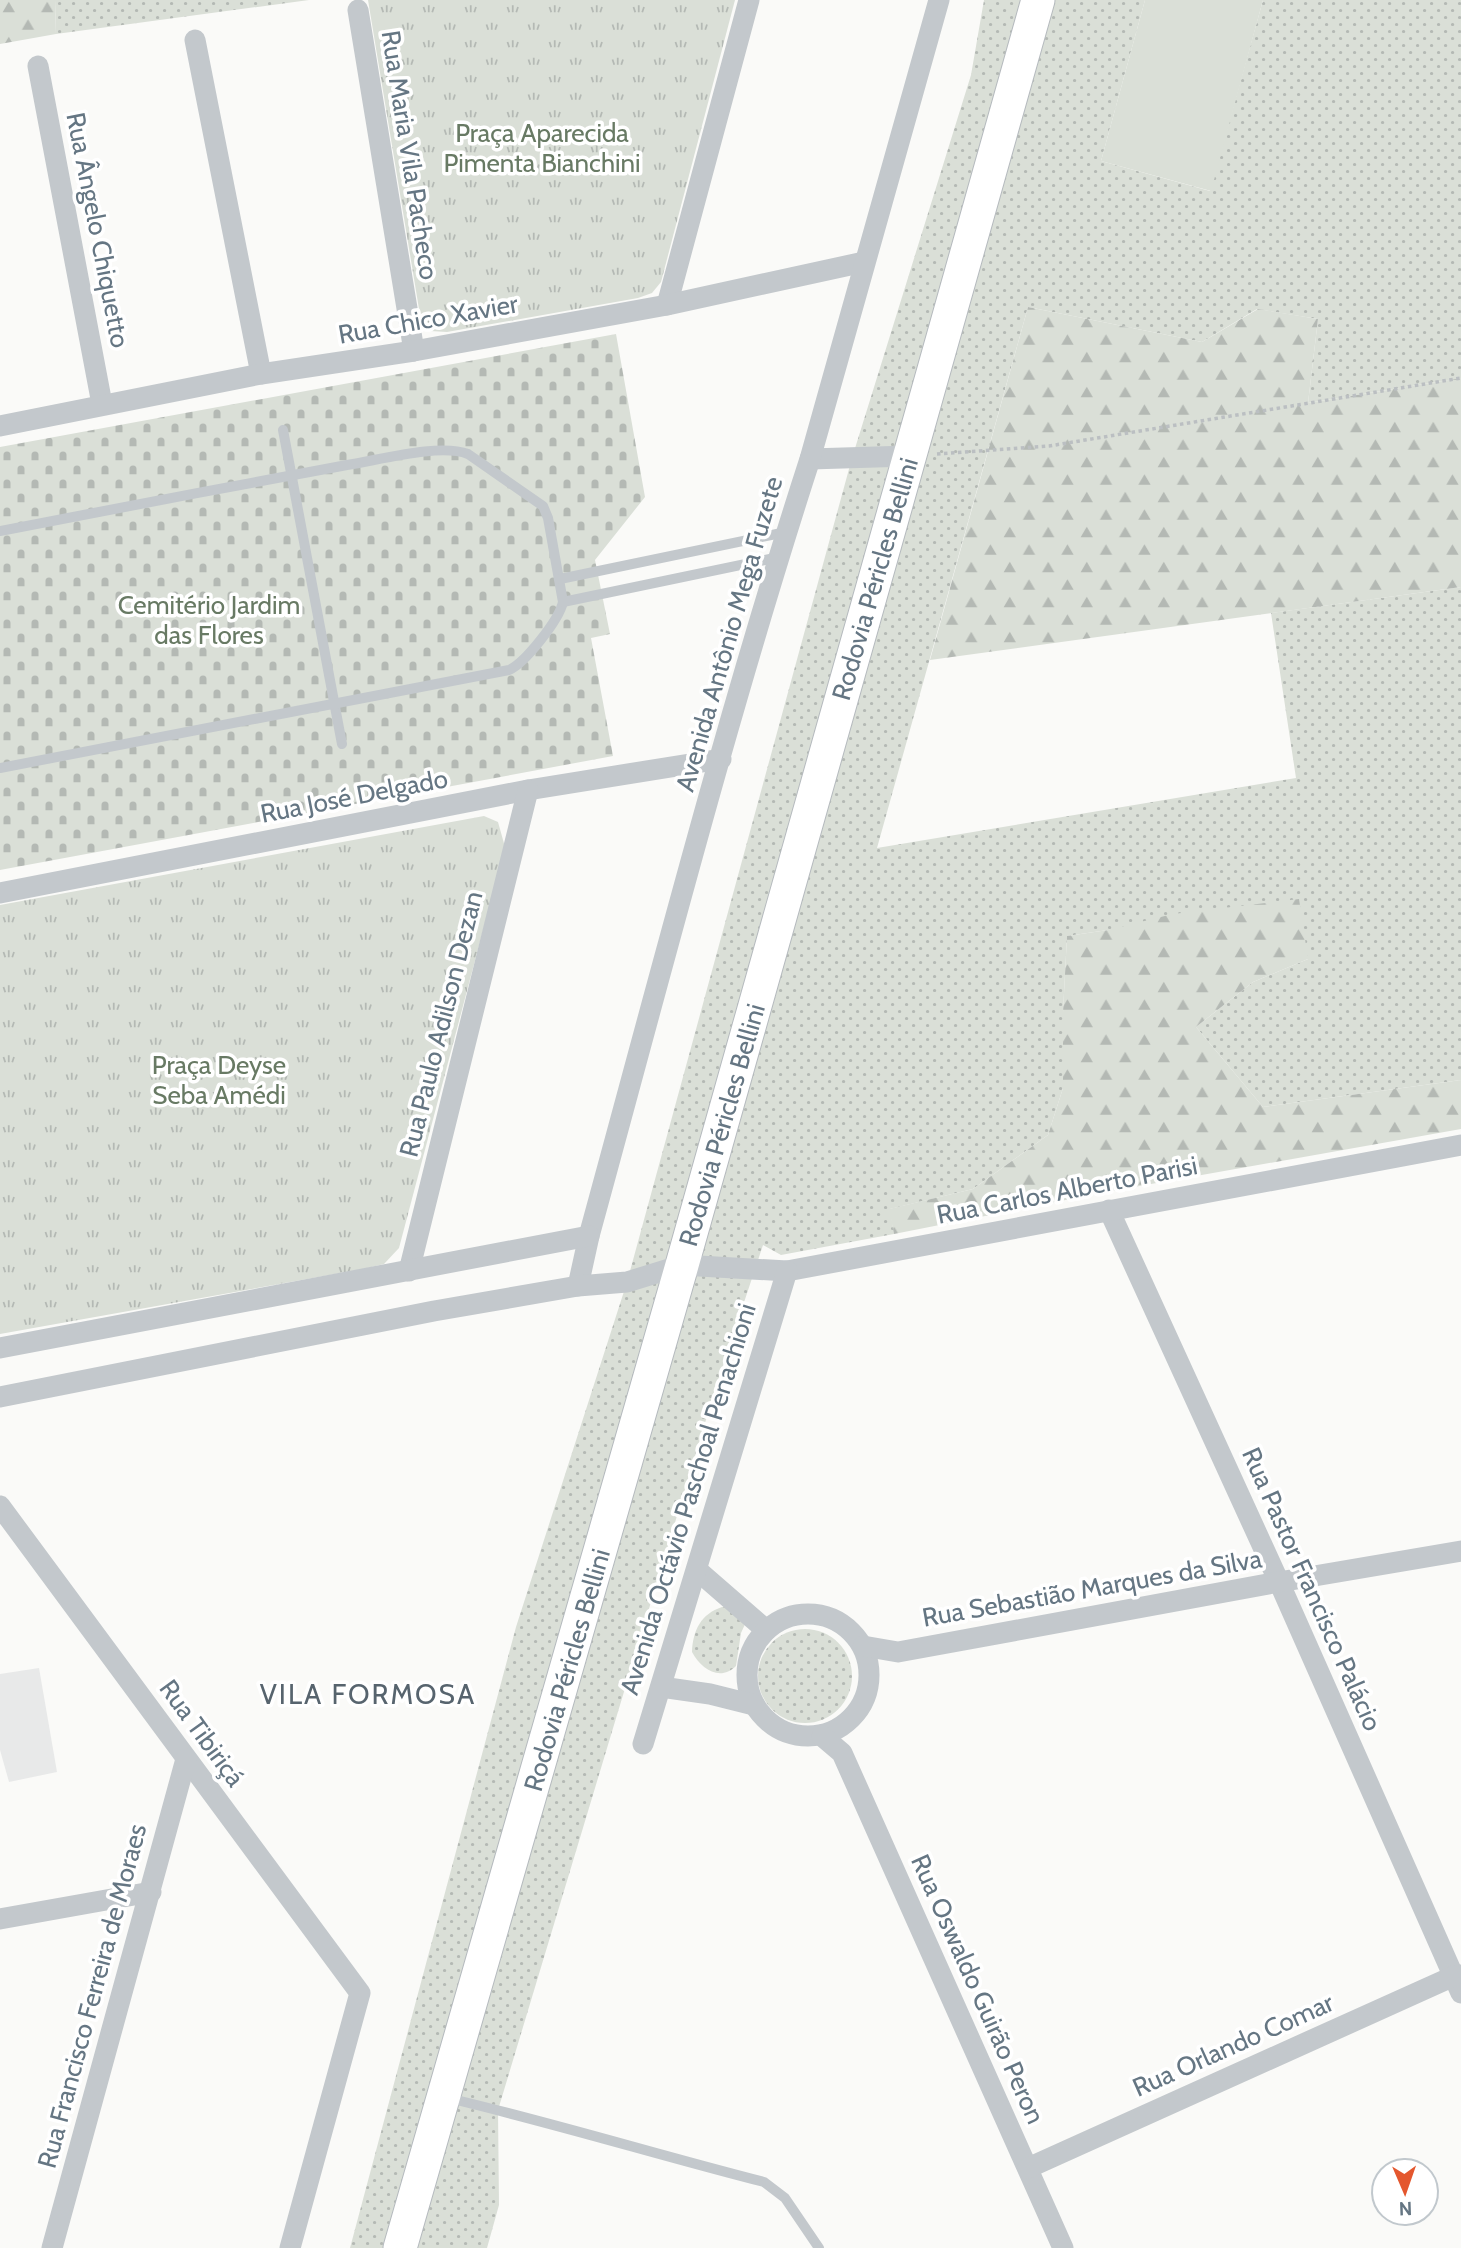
<svg xmlns="http://www.w3.org/2000/svg" width="1461" height="2248" font-family="Cabin,sans-serif">
  <style>
    .built { fill: #e8e9e9 }
    .grass { fill: url(#grass-dots) }
    .forest { fill: url(#forest-firs) }
    .cemetery { fill: url(#cemetery-stones) }
    .park { fill: url(#park-tufts) }
    .pitch { fill: #dadfd7 }
    .lines { fill: none; stroke-linecap: round; stroke-linejoin: round }
    .primary-casing { stroke: #b5babe; stroke-width: 35 }
    .path { stroke: #bbbfc2; stroke-width: 3.5; stroke-dasharray: 3.5 3.5; stroke-linecap: butt }
    .service { stroke: #c3c8cc; stroke-width: 10 }
    .minor { stroke: #c3c8cc; stroke-width: 21 }
    .primary { stroke: #fff; stroke-width: 33 }
    .labels { text-anchor: middle; dominant-baseline: central; stroke-width: 7; stroke-linejoin: round; paint-order: stroke }
    .park-label { font-size: 26px; fill: #687a64; stroke: #fff }
    .street-label { font-size: 26px; fill: #657683; stroke: #fff }
    .neighbourhood-label { font-size: 28px; letter-spacing: 2px; fill: #57646e; stroke: #fff }
  </style>
  <defs>
    <pattern id="grass-dots" width="8" height="8" patternUnits="userSpaceOnUse" patternTransform="scale(1.75)"><rect width="8" height="8" fill="#dadfd7"/><path d="M2 2h.1M6 6h.1" fill="none" stroke="#b4b9b4" stroke-width="1.8" stroke-linecap="round"/></pattern>
    <pattern id="forest-firs" width="22" height="20" patternUnits="userSpaceOnUse" patternTransform="scale(1.75)"><rect width="22" height="20" fill="#dadfd7"/><path d="M5 1l3.5 6h-7zM16 11l3.5 6h-7z" fill="#b4b9b4"/></pattern>
    <pattern id="cemetery-stones" width="16" height="16" patternUnits="userSpaceOnUse" patternTransform="scale(1.75)"><rect width="16" height="16" fill="#dadfd7"/><path d="M2 7V4a2 2 0 0 1 4 0v3zM10 15v-3a2 2 0 0 1 4 0v3z" fill="#b4b9b4"/></pattern>
    <pattern id="park-tufts" width="24" height="20" patternUnits="userSpaceOnUse" patternTransform="scale(1.75)"><rect width="24" height="20" fill="#dadfd7"/><path d="M3 7l-1-3M5 7V3M7 7l1-3M15 17l-1-3M17 17v-4M19 17l1-3" fill="none" stroke="#b4b9b4"/></pattern>
  </defs>
  <rect width="100%" height="100%" fill="#fafaf8"/>
  <polygon class="built" points="39,1668 57,1772 9,1782 0,1750 0,1674"/>
  <g class="grass">
    <polygon points="55,0 309,0 56,34"/>
    <polygon points="984,0 1145,0 1101,161 1210,191 1263,0 1461,0 1461,378 1308,403 1318,319 1257,309 1202,342 1028,307 877,848 1296,778 1271,613 1461,587 1461,1080 1263,1107 1196,1027 1253,982 1308,959 1108,930 1067,936 1063,1012 1063,1088 1048,1135 973,1189 890,1209 894,1234 781,1255 763,1245 714,1393 498,2110 499,2205 487,2248 350,2248 516,1627 627,1282 852,458 971,75"/>
    <path d="M722 1607 733 1608 746 1622 741 1633 736 1666C720 1682 701 1669 692 1652 693 1630 701 1614 722 1607Z"/>
    <circle cx="805" cy="1676" r="47"/>
  </g>
  <g class="forest">
    <polygon points="0,0 55,0 56,34 0,44"/>
    <polygon points="1028,307 1202,342 1258,309 1318,319 1308,403 1461,378 1461,587 930,660"/>
    <polygon points="1299,899 1308,959 1253,982 1196,1027 1263,1107 1461,1080 1461,1129 1106,1192 894,1234 889,1209 973,1189 1048,1135 1063,1088 1063,1012 1067,936 1108,930 1173,914"/>
  </g>
  <polygon class="cemetery" points="616,334 645,497 595,560 610,634 591,638 613,756 0,870 0,447"/>
  <g class="park">
    <polygon points="368,0 735,0 661,282 652,293 638,298 447,332 430,331 421,321"/>
    <polygon points="484,816 498,822 505,847 399,1248 384,1264 363,1269 0,1334 0,905"/>
  </g>
  <polygon class="pitch" points="1145,0 1263,0 1211,191 1101,161"/>
  <g class="lines">
    <g class="primary-casing">
      <polyline id="primary" points="400,2248 682,1265 1038,0"/>
    </g>
    <polyline class="path" points="937,454 1049,446 1461,378"/>
    <g class="service">
      <polyline points="283,430 342,744"/>
      <path d="M0 531C116 509 231 486 347 465 380 460 439 443 468 454L543 506 548 518 563 602C559 620 525 663 509 670L0 768"/>
      <polyline points="560,579 786,532"/>
      <polyline points="563,602 779,557"/>
      <path d="M448 2098C554 2123 658 2155 764 2182L785 2198 819 2248"/>
    </g>
    <g class="minor">
      <polyline points="358,10 414,351"/>
      <polyline points="195,40 261,374"/>
      <polyline points="38,66 102,404"/>
      <polyline points="667,305 749,0"/>
      <polyline points="0,426 261,374 414,351 667,305 864,262"/>
      <polyline points="810,459 909,456"/>
      <polyline points="0,893 528,790 721,759"/>
      <polyline points="1109,1210 1279,1582 1461,1993"/>
      <polyline points="409,1271 528,790"/>
      <path d="M578 1286 589 1236C660 977 727 715 810 459L939 0"/>
      <polyline points="0,1348 589,1236"/>
      <polyline points="0,1397 434,1311 578,1286 627,1282 682,1265 787,1271 1461,1145"/>
      <polyline points="0,1506 360,1993 290,2248"/>
      <polyline points="697,1570 766,1630"/>
      <circle cx="808" cy="1675" r="61"/>
      <polyline points="863,1646 898,1652 1279,1582 1461,1551"/>
      <polyline points="661,1687 710,1694 754,1705"/>
      <polyline points="822,1736 842,1753 1063,2248"/>
      <polyline points="643,1744 787,1271"/>
      <polyline points="0,1919 151,1892"/>
      <polyline points="1028,2168 1454,1976 1461,1975"/>
      <polyline points="52,2248 186,1759"/>
    </g>
    <use href="#primary" class="primary"/>
  </g>
  <g class="labels">
    <g class="park-label">
      <text x="542" y="133">Praça Aparecida<tspan x="542" dy="30">Pimenta Bianchini</tspan></text>
      <text x="209" y="605">Cemitério Jardim<tspan x="209" dy="30">das Flores</tspan></text>
      <text x="219" y="1065">Praça Deyse<tspan x="219" dy="30">Seba Amédi</tspan></text>
    </g>
    <g class="street-label">
      <text transform="translate(410 155) rotate(81)">Rua Maria Vila Pacheco</text>
      <text transform="translate(98 230) rotate(79)">Rua Ângelo Chiquetto</text>
      <text transform="translate(428 319) rotate(-10)">Rua Chico Xavier</text>
      <text transform="translate(875 579) rotate(-74)">Rodovia Péricles Bellini</text>
      <text transform="translate(729 634) rotate(-74)">Avenida Antônio Mega Fuzete</text>
      <text transform="translate(354 796) rotate(-11)">Rua José Delgado</text>
      <text transform="translate(441 1024) rotate(-76)">Rua Paulo Adilson Dezan</text>
      <text transform="translate(722 1125) rotate(-74)">Rodovia Péricles Bellini</text>
      <text transform="translate(1067 1190) rotate(-11)">Rua Carlos Alberto Parisi</text>
      <text transform="translate(688 1499) rotate(-73)">Avenida Octávio Paschoal Penachioni</text>
      <text transform="translate(1092 1588) rotate(-10)">Rua Sebastião Marques da Silva</text>
      <text transform="translate(1312 1589) rotate(66)">Rua Pastor Francisco Palácio</text>
      <text transform="translate(567 1670) rotate(-74)">Rodovia Péricles Bellini</text>
      <text transform="translate(202 1733) rotate(54)">Rua Tibiriçá</text>
      <text transform="translate(978 1989) rotate(66)">Rua Oswaldo Guirão Peron</text>
      <text transform="translate(92 1996) rotate(-75)">Rua Francisco Ferreira de Moraes</text>
      <text transform="translate(1233 2045) rotate(-24)">Rua Orlando Comar</text>
    </g>
    <g class="neighbourhood-label">
      <text x="368" y="1694">VILA FORMOSA</text>
    </g>
  </g>
  <g transform="translate(1405 2192) rotate(178)"><circle r="33" fill="#ffffff" stroke="#c1c8cd" stroke-width="2"/>
  <path d="M0-5L12 26L0 18L-12 26Z" fill="#e4572e"/>
  <text y="-10" font-size="19" font-weight="bold" text-anchor="middle" fill="#657683">N</text>
  </g>
</svg>
